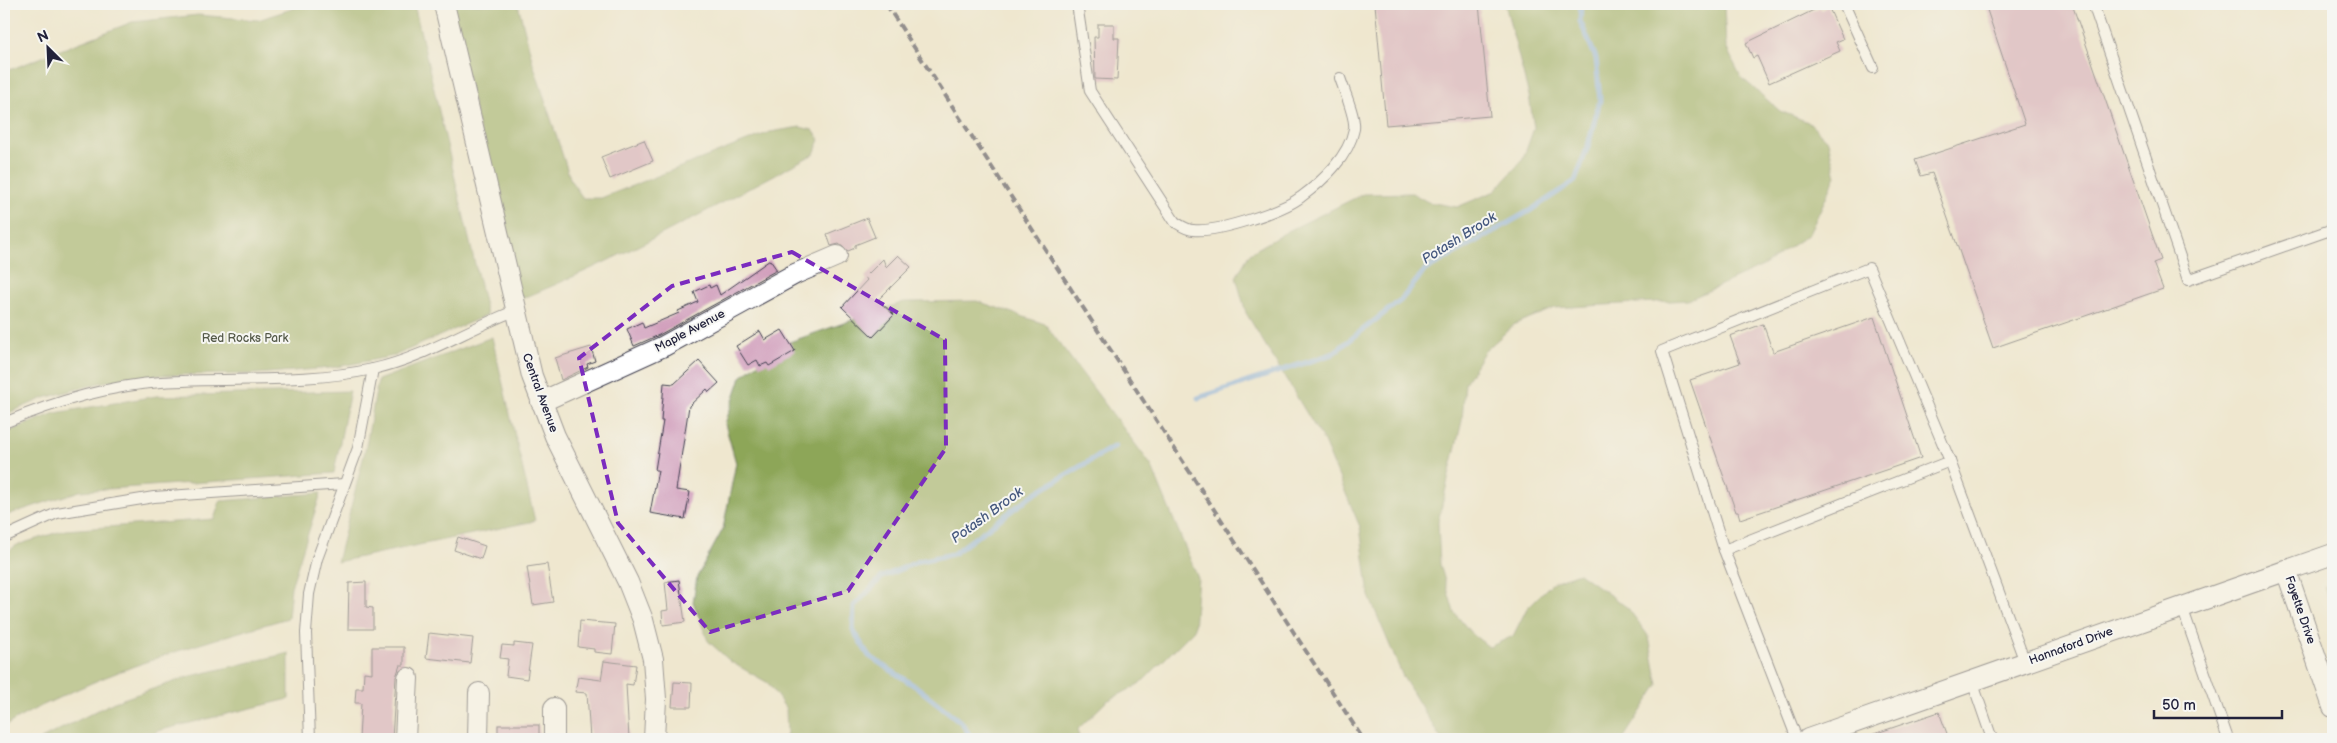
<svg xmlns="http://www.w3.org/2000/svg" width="2337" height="743" font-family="'Balsamiq Sans',sans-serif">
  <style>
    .green { fill: #b2bf62; stroke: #6a704e }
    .forest { fill: #8da658; stroke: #58644a }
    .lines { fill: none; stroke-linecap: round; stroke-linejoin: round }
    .stream { stroke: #79a8e3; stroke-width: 5 }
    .building { fill: #d19fbc }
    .service-casing { stroke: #414051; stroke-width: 12 }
    .minor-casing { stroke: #414051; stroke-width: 22 }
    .service { stroke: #fff; stroke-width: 10 }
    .minor { stroke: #fff; stroke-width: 20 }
    .rail { stroke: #22223b; stroke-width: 4; stroke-dasharray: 8 4; stroke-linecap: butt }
    .marked { fill: none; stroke: #7b2cbf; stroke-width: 4; stroke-dasharray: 10 6; stroke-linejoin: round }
    .labels { text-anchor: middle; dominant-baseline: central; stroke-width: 4; stroke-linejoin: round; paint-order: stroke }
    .street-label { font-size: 12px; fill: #22223b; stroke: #f6f6f2 }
    .park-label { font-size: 12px; fill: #545949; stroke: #f6f6f2 }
    .water-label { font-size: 14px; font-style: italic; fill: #45587e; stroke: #f6f6f2 }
  </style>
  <rect width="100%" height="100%" fill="#f6f6f2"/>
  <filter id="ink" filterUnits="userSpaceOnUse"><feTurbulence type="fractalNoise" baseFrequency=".02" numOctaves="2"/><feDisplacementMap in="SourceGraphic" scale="10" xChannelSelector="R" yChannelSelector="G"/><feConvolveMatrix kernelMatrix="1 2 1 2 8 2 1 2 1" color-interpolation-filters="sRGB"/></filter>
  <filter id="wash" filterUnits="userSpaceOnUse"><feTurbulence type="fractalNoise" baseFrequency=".0096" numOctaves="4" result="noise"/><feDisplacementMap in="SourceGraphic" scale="20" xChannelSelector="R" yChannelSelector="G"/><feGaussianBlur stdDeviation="1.12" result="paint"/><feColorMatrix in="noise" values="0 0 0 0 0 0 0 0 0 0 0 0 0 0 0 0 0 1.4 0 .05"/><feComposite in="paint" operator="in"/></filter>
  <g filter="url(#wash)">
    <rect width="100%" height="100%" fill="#efe7cf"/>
    <polygon class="green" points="2333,584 2333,612 2325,587"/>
    <g class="forest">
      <polygon points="306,4 414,4 487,315 394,356 331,368 255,374 161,375 103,382 44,398 4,415 4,72 132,22 198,15 258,20"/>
      <path d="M450 4H518L533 63 571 181 583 198H601L770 132 800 127 813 130 820 140 814 154C717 205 621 259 519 300Z"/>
      <polygon points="1505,4 1724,4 1726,47 1741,77 1780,111 1808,122 1828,141 1836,176 1809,234 1763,266 1688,300 1555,308 1515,324 1484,352 1465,383 1462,421 1438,522 1440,564 1454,612 1471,633 1489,647 1513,636 1527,608 1553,582 1579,573 1628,608 1649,637 1658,685 1623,739 1441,739 1403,677 1369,596 1360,527 1324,442 1246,313 1236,277 1250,253 1288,231 1363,194 1412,193 1428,202 1457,207 1495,191 1523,159 1534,128 1529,96"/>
      <polygon points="977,301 1045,324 1151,465 1198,578 1194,630 1140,684 1107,701 1078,729 1079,739 784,739 787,734 786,709 768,683 731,662 708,641 693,602 697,577 723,529 736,463 725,424 741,377 781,345 904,302"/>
      <polygon points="492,337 535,521 337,562 365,451 378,380"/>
      <polygon points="350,391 334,473 80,491 4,516 4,433 55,413 156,396"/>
      <path d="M321 493 291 587 288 618C212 640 137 661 65 695 44 705 23 714 4 727V554L17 545 65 530 214 519 220 501Z"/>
      <polygon points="289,653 289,699 157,731 148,739 41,739 114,702 191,676"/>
    </g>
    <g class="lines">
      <g class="stream">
        <polyline points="1198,398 1332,354 1401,300 1425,270 1531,210 1575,181 1588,146 1600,100 1596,58 1580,21 1581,4"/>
        <polyline points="972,739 962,723 918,688 869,656 853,630 854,606 882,577 919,561 953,554 1034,494 1115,446"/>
      </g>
    </g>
    <g id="blocks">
      <g class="building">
        <polygon points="1375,4 1479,4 1490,116 1386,125"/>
        <polygon points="1985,4 2072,4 2161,260 2153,263 2163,289 1993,348 1932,173 1921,176 1915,160 2025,124"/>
        <polygon points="1828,6 1843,39 1836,42 1840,51 1769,83 1757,56 1753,58 1746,43 1820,7 1821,10"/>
        <polygon points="1098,24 1114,24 1114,38 1119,38 1117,80 1095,79 1094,37 1098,37"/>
        <polygon points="644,140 653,161 610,179 601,157"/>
        <polygon points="867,218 875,237 855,245 855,248 848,251 839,244 831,246 827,234"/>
        <polygon points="898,255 911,267 878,300 894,315 873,337 842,307 867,280 865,277 883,259 886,267"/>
        <polygon points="770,260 777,270 659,335 634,346 627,329 642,322 644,328 679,313 678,311 698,302 694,292 709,285 710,288 716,285 720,295"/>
        <polygon points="1874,317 1921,458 1740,519 1738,512 1736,512 1690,380 1740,363 1730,336 1763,324 1773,352"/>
        <polygon points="782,330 795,351 769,366 767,363 760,366 757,360 748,365 736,346 760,331 765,340"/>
        <polygon points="591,347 595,361 587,364 588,367 561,380 555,358"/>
        <polygon points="699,361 719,383 709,392 707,389 689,406 676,490 690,492 685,519 650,513 658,470 655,470 663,421 661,421 664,383 674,384"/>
        <polygon points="458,537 485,546 481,559 454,550"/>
        <polygon points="547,564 553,602 533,605 527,567"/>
        <polygon points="679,580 685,622 663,625 662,611 668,610 665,582"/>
        <polygon points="366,582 366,607 373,608 373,629 348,629 349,583"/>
        <polygon points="580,621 615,624 612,654 594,652 594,649 578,647"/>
        <polygon points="429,633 473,638 470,663 426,658"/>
        <polygon points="514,643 532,645 527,679 506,676 508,659 500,658 502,645 514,646"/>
        <polygon points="372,647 404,647 404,665 400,665 396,677 392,739 359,739 361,703 355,703 356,688 363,688 364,672 372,673"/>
        <polygon points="604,661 636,665 633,685 626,684 629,739 590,739 587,693 575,692 578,677 601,680"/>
        <polygon points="674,682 692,683 691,707 672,707"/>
        <polygon points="1939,712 1949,739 1865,739 1865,737"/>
        <rect x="498" y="725" width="41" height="14"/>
      </g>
    </g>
  </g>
  <g filter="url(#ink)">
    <use href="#blocks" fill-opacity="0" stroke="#414051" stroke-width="1"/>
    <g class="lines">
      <g class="service-casing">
        <g id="service">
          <path d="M1077 4 1090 91 1175 222C1180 225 1187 230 1193 230 1216 233 1283 211 1301 197 1323 181 1349 156 1354 129 1356 118 1344 90 1340 78"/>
          <polyline points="1844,4 1873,68"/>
          <polyline points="2093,4 2188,280 2333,229"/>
          <path d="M4 423C54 402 106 386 161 382 232 377 303 384 373 369 424 358 469 328 517 310"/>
          <polyline points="4,537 57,513 154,497 344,484"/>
          <polyline points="1724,550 1662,351 1869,268 1950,461"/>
          <polyline points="2182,607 2228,739"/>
          <polyline points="1972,681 1992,739"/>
          <polyline points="310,739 306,633 309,594 317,559 358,448 373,369"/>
          <polyline points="1797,739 1724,550 1950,461 2025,662"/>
        </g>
      </g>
      <g class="minor-casing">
        <g id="minor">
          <polyline points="444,4 532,376 555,436 628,582 643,620 653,659 656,699 654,739"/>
          <polyline points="541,402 664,346 795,274 837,256"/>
          <polyline points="2286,570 2333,707"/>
          <polyline points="554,708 554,739"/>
          <polyline points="405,739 408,678"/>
          <polyline points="478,739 479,693"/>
          <polyline points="1808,739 2333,554"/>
        </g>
      </g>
      <use href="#service" class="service"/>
      <use href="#minor" class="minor"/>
      <polyline class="rail" points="886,4 1363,739"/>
    </g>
  </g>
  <path d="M0 0H2337V743H0ZM792 252 945 340 946 448 848 591 710 632 618 523 579 358 672 286Z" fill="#efe7cf" fill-opacity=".55" fill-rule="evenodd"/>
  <path class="marked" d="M792 252 945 340 946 448 848 591 710 632 618 523 579 358 672 286Z"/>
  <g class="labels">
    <g class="street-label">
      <text transform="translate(690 331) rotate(-28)">Maple Avenue</text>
      <text transform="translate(540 393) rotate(70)">Central Avenue</text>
      <text transform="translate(2300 610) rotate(71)">Fayette Drive</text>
      <text transform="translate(2071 646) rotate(-20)">Hannaford Drive</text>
    </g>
    <g class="park-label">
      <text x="245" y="338">Red Rocks Park</text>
    </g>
    <g class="water-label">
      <text transform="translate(1459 238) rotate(-32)">Potash Brook</text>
      <text transform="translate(987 515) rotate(-36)">Potash Brook</text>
    </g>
  </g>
  <rect width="2337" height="743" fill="none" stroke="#f6f6f2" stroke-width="20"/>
  <g transform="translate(48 48) rotate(336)" stroke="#f6f6f2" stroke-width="4" paint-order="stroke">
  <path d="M0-4L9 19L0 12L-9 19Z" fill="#22223b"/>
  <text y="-8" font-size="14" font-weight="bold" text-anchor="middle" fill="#22223b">N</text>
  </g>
  <path d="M2154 710v8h128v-8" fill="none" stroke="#22223b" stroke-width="2.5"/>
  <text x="2162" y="710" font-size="15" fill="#22223b" stroke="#f6f6f2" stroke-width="4" paint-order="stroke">50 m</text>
</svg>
